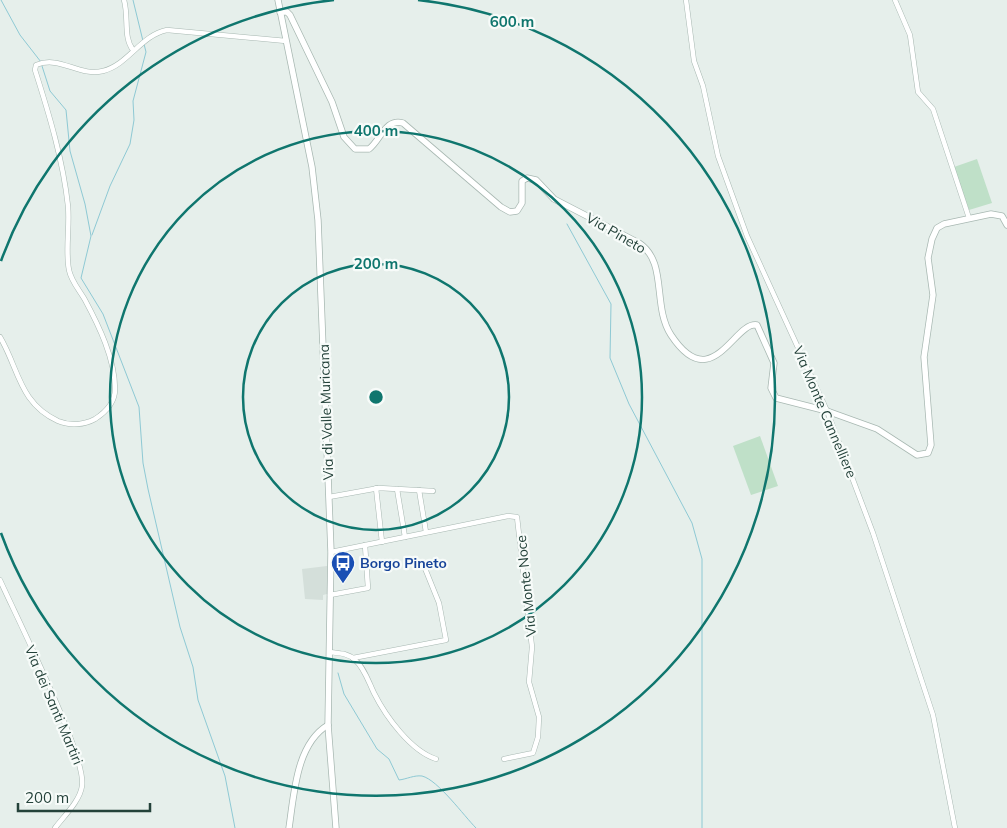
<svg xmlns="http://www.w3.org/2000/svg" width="1007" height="828" font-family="Mulish,sans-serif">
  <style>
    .built { fill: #d4dfda }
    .green { fill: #bfe0c8 }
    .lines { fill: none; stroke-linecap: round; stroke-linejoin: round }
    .stream { stroke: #8ec9d4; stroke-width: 1 }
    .minor-casing { stroke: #a8b8b2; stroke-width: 5.5 }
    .tertiary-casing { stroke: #a8b8b2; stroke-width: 7 }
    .minor { stroke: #fff; stroke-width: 4.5 }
    .tertiary { stroke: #fff; stroke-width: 5.5 }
    .ring { fill: none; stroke: #0f766e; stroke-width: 2.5 }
    .labels { text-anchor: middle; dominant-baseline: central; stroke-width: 4.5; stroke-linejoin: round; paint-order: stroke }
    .street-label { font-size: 14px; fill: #24423a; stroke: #f7fbf9 }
    .transit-label { font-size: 14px; font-weight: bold; fill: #164399; stroke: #f7fbf9; text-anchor: start }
    .centre { fill: #0f766e; stroke: #f7fbf9; stroke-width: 2.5 }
    .ring-label { font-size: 15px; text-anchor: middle; font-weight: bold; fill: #0f766e; stroke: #f7fbf9; stroke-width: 4.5; stroke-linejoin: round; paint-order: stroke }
  </style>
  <rect width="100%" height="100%" fill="#e6efeb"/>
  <polygon class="built" points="327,566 327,594 323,595 323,600 305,599 302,569"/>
  <g class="green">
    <polygon points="977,159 992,203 969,210 954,167"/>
    <polygon points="760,436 778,486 751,495 733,446"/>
  </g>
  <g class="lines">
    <g class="stream">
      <polyline points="1,0 20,35 41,62"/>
      <polyline points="133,0 143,41"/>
      <polyline points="42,66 50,91 66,110 70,151 85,204 91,236 81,278 103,314 139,407 143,463 148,489 180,627 193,667 198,700 225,776 235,828"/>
      <polyline points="567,224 611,304 610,358 629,404 692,523 702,559 702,828"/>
      <polyline points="92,235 110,186 130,144 134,120 133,101 146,52 144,44"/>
      <path d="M338 673 344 694 377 749 389 759 399 780C407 779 414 775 422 776 438 780 464 816 476 828"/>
    </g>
    <g class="minor-casing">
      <g id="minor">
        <path d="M124 0C129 18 123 37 133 50"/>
        <polyline points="686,0 694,61 703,86 718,156 747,236 827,411 873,533 933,715 955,828"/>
        <polyline points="895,0 910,35 918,92 933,109 969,218"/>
        <path d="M0 337C19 369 19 403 58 421 70 426 84 425 95 419 106 412 115 403 115 389 115 359 99 326 85 300 80 291 71 281 69 270 65 250 70 227 68 206 63 160 49 114 35 70L36 65C60 55 79 77 103 71 128 65 141 35 167 30L286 41"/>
        <polyline points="376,488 382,542"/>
        <polyline points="397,489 405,537"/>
        <polyline points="419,490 426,532"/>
        <polyline points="329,497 379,488 433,491"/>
        <polyline points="331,552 508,516 517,517 532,647 529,682 539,717 538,737 533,753 504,759"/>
        <path d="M0 580C16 616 87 757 82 786 80 801 64 816 55 828"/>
        <polyline points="330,595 368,588 365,545"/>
        <path d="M330 652C338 653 348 653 355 660 364 667 369 683 374 693 386 717 411 751 436 759"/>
        <polyline points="353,658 446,640 439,603 424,566"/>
      </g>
    </g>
    <g class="tertiary-casing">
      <g id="tertiary">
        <polyline points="278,0 312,167 318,220 331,552 328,725 336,828"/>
        <path d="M280 12H287L290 15 332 102 344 137 355 149H369C381 140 385 118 403 123L501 207 510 212 517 211 522 203V181L527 178 536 180 554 199 639 243C668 262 652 306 671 335 712 397 734 321 757 325L774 363 771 388 776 398 827 411 877 429 917 455 928 453 931 445 924 357 933 295 928 258 932 239 937 228 944 224 991 214 1002 216 1007 225"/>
        <path d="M289 828C294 795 296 744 328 725"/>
      </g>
    </g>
    <use href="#minor" class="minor"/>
    <use href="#tertiary" class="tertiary"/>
  </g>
  <g class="ring">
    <circle cx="376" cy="397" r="133"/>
    <circle cx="376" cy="397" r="266"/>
    <path d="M1 261A399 399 0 0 1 334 0M418 0A399 399 0 1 1 1 533"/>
  </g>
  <defs>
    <g id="bus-pin" transform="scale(1.25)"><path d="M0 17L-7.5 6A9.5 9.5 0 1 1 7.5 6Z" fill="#1a4fb4" stroke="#f7fbf9"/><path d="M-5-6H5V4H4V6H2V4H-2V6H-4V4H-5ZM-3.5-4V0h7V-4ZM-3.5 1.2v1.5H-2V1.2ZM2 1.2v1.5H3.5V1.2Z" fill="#fff"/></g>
  </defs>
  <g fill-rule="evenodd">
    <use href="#bus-pin" x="343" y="563"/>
  </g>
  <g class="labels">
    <g class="street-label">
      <text transform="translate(616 233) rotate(30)">Via Pineto</text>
      <text transform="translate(326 412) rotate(-92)">Via di Valle Muricana</text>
      <text transform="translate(825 412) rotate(67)">Via Monte Cannelliere</text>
      <text transform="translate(526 586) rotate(-96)">Via Monte Noce</text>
      <text transform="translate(54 705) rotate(67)">Via dei Santi Martiri</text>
    </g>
    <g class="transit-label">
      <text x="360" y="563">Borgo Pineto</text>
    </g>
  </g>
  <circle cx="376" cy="397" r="8" class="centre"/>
  <g class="ring-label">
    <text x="512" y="27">600 m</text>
    <text x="376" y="136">400 m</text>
    <text x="376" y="269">200 m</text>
  </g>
  <path d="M18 803v8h132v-8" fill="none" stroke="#24423a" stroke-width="2.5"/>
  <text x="25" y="803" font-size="15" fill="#24423a" stroke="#f7fbf9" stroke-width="4" paint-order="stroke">200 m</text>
</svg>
